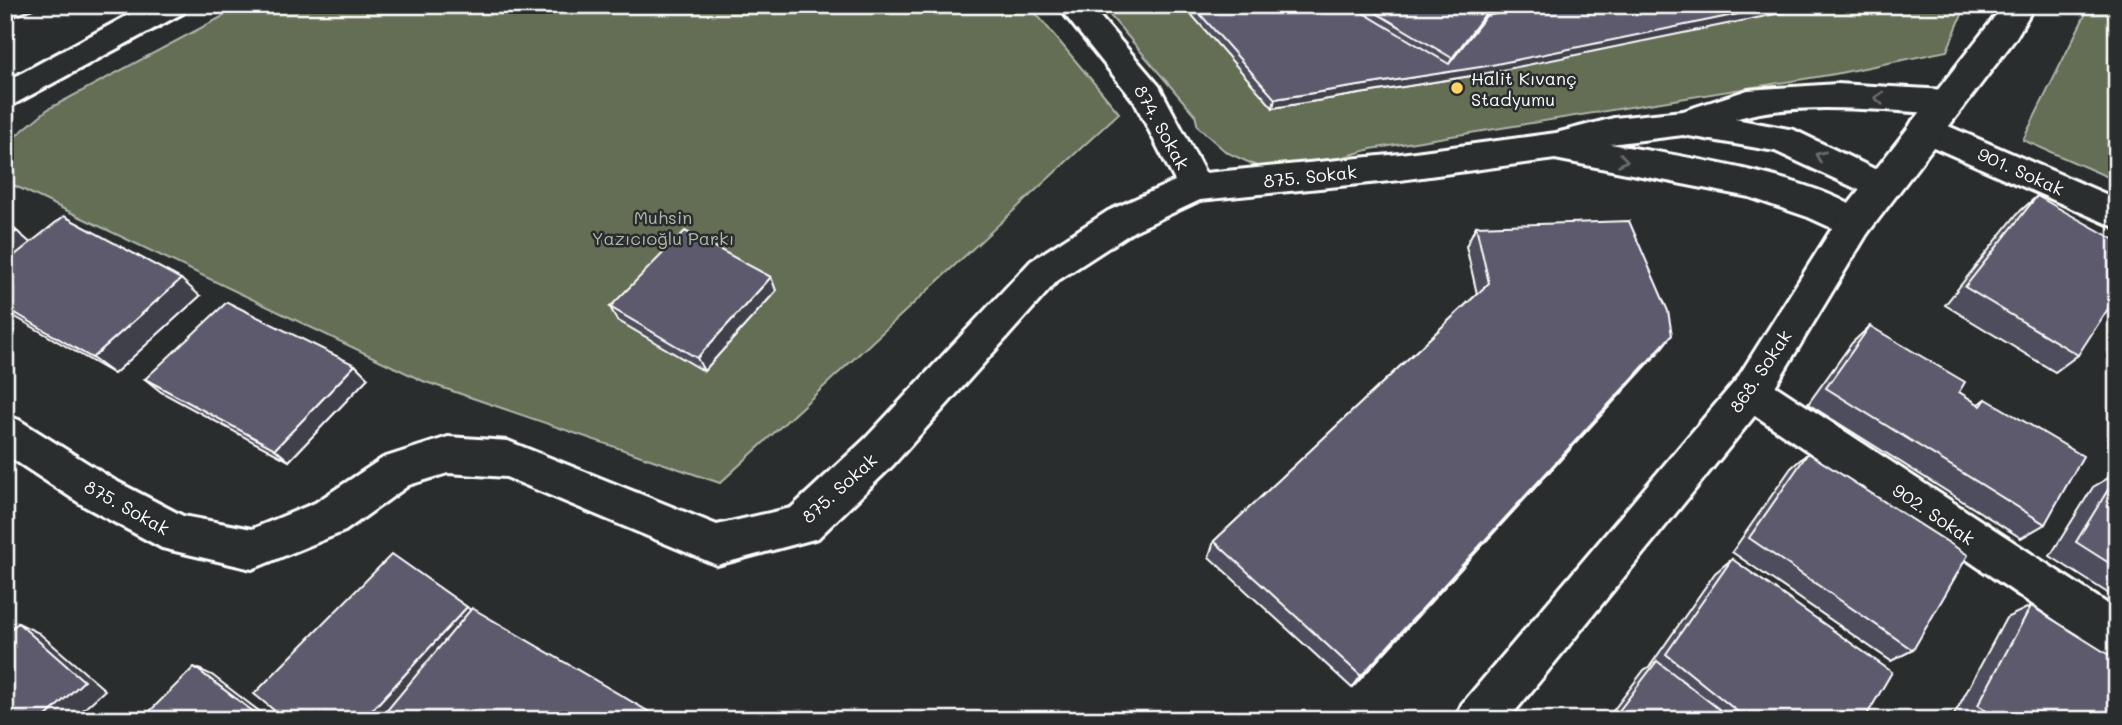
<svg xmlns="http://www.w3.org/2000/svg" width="2122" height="725" font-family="Mali,sans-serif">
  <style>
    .green { fill: #636e55; stroke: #b1b6aa; stroke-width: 2 }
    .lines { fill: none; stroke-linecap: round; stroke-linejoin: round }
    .street-casing { stroke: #fff; stroke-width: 6 }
    .secondary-casing { stroke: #fff; stroke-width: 6 }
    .street { fill: #2a2d2e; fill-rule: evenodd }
    .secondary { fill: #2a2d2e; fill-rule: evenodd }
    .wall { fill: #4e4d5d; stroke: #fff; stroke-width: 2 }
    .shaded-wall { fill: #403f4c; stroke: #fff; stroke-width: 2 }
    .building { fill: #5b5a6c; stroke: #fff; stroke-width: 2 }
    .oneway { stroke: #6a6c6d }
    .poi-dot { fill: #ffd166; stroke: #2a2d2e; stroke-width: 2.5 }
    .labels { text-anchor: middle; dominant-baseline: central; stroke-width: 5; stroke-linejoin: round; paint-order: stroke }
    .poi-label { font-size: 18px; fill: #fff; stroke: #2a2d2e; text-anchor: start }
    .street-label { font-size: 18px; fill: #fff; stroke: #2a2d2e }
    .park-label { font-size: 18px; fill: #b1b6aa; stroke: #2a2d2e }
  </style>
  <rect width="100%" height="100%" fill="#2a2d2e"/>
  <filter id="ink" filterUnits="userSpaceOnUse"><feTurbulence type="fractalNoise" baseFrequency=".0143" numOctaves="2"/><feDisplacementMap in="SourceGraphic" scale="14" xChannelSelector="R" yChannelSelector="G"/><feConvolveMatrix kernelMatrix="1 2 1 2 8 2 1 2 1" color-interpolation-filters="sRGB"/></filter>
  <g filter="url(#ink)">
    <g class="green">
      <polygon points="244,5 1029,5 1119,113 720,483 423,381 5,181 5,145 48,109"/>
      <polygon points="1101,5 1966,5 1947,51 1835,74 1371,149 1295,171 1261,168 1226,152 1198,127 1195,115"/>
      <polygon points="2090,5 2117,5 2117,181 2023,140"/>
    </g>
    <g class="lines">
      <g class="street-casing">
        <g id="street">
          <polygon points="147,5 187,5 183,13 5,109 5,82"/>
          <path d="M1057 5H1090L1159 86 1205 173 1400 154 1556 133 1614 118 1683 111 1748 90 1837 84 1947 90 1959 93 1964 102 1959 111 1947 114C1886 111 1792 100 1735 119L1794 130 1893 178 1898 187 1893 196 1881 200 1775 151 1683 135 1610 144C1661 153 1849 180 1872 224L1867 234 1854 238 1808 217 1749 197 1555 159 1400 180 1200 200 1134 231 1057 281 893 465 818 538 717 565 506 477 448 473 409 485 345 531 252 569 162 548 84 506 5 454V415L19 420 114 480 183 516 252 529 315 503 383 458 448 437 508 441 717 525 791 508 865 439 1031 261 1108 211 1175 181 1134 101Z"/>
          <polygon points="1925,116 2117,199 2117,228 1913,138 1908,129 1913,120"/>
          <polygon points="1751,374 1765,379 2117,610 2117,657 2101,651 1737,403 1731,391 1737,379"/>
        </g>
      </g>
      <g class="secondary-casing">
        <polygon id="secondary" points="2004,5 2035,5 2015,39 1867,234 1765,403 1508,720 1455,720 1462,704 1737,379 1841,214"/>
      </g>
      <use href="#street" class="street"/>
      <use href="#secondary" class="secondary"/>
    </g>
    <g class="wall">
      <polygon points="1183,5 1487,5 1489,9 1486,16 1483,74 1273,108"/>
      <polygon points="2037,196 2078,355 2055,372 1945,305 2017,214"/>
      <polygon points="5,221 30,243 200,296 114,374 5,311"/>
      <polygon points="1476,226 1657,354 1352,688 1209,557 1214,541 1477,294 1466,246"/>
      <polygon points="771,277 776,291 704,371 617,320 610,307"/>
      <polygon points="1870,326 1959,392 1978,404 1986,399 2045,524 2021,538 1808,404 1852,343"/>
      <polygon points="355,365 368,378 289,461 161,392 145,379"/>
      <polygon points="1808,453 1913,650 1891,661 1732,552 1791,468"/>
      <polygon points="2117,473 2117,599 2050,556 2093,487"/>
      <polygon points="1732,559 1864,720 1606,720 1644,670 1650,666 1715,573"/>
      <polygon points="2031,606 2117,720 1960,720 1954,715 2006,618"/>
    </g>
    <g class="shaded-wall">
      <polygon points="5,5 42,5 5,21"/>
      <polygon points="1782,5 1820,5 1483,74 1273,108 1275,99 1446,72 1452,58 1489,9 1483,24"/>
      <polygon points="5,221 34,246 5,265"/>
      <polygon points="771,277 776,291 704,371 697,358"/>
      <polygon points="181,279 200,296 114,374 92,358"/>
      <polygon points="1672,335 1657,354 1352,688 1361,676"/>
      <polygon points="355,365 368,378 289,461 275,449"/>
      <polygon points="467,607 479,617 385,720 363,720"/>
      <polygon points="18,623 39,633 105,690 72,720 42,720"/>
      <polygon points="194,667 212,675 271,720 264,720"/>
    </g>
    <g class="building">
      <polygon points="1192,5 1350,5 1449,64 1486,16 1540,5 1782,5 1487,66 1275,99"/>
      <polygon points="1363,5 1487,5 1489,9 1452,58"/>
      <polygon points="2037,196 2117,241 2117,295 2078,355 1965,287"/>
      <polygon points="64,216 181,279 92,358 5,307 5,263"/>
      <polygon points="1629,221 1668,311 1672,335 1361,676 1214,541 1489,283 1476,226"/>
      <polygon points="5,222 16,232 5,239"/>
      <polygon points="685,231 771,277 697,358 610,307"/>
      <polygon points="227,302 355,365 275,449 145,379"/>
      <polygon points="1870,326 1965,382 1959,392 1981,406 1986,399 2083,456 2045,524 1826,388"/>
      <polygon points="1808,453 1968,555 1913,650 1749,538"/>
      <polygon points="2117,475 2117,568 2076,542"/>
      <polygon points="392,554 467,607 363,720 286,720 254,694"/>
      <polygon points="1732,559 1892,672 1864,720 1748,720 1666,654"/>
      <polygon points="2031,606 2117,660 2117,720 2000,720 1978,705"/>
      <polygon points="472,608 663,720 379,720"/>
      <polygon points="18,623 84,681 42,720 5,720 5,634"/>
      <polygon points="1657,661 1733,720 1612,720"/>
      <polygon points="194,667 264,720 141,720"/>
    </g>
    <defs><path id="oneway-chevron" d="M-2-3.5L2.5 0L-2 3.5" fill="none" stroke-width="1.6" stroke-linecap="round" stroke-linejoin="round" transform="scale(1.75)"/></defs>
    <g class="oneway">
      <use href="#oneway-chevron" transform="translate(1879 98) rotate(-177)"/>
      <use href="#oneway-chevron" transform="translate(1820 156) rotate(-156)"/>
      <use href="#oneway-chevron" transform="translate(1623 160) rotate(9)"/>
    </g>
  </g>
  <circle class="poi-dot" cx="1457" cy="88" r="7"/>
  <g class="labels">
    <g class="poi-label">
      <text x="1471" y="78">Halit Kıvanç<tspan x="1471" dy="21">Stadyumu</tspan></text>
    </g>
    <g class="street-label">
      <text transform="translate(1162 127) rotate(61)">874. Sokak</text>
      <text transform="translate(2021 171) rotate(24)">901. Sokak</text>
      <text transform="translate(1310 176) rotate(-6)">875. Sokak</text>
      <text transform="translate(1760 371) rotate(-56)">868. Sokak</text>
      <text transform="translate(839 488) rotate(-42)">875. Sokak</text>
      <text transform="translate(127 507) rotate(29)">875. Sokak</text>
      <text transform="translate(1934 514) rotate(34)">902. Sokak</text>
    </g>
    <g class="park-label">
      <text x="663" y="217">Muhsin<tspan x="663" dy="21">Yazıcıoğlu Parkı</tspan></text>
    </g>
  </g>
  <rect width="2122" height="725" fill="none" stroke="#2a2d2e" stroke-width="28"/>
  <rect x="14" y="14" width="2094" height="697" fill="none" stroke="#fff" stroke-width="2.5" filter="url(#ink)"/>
</svg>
